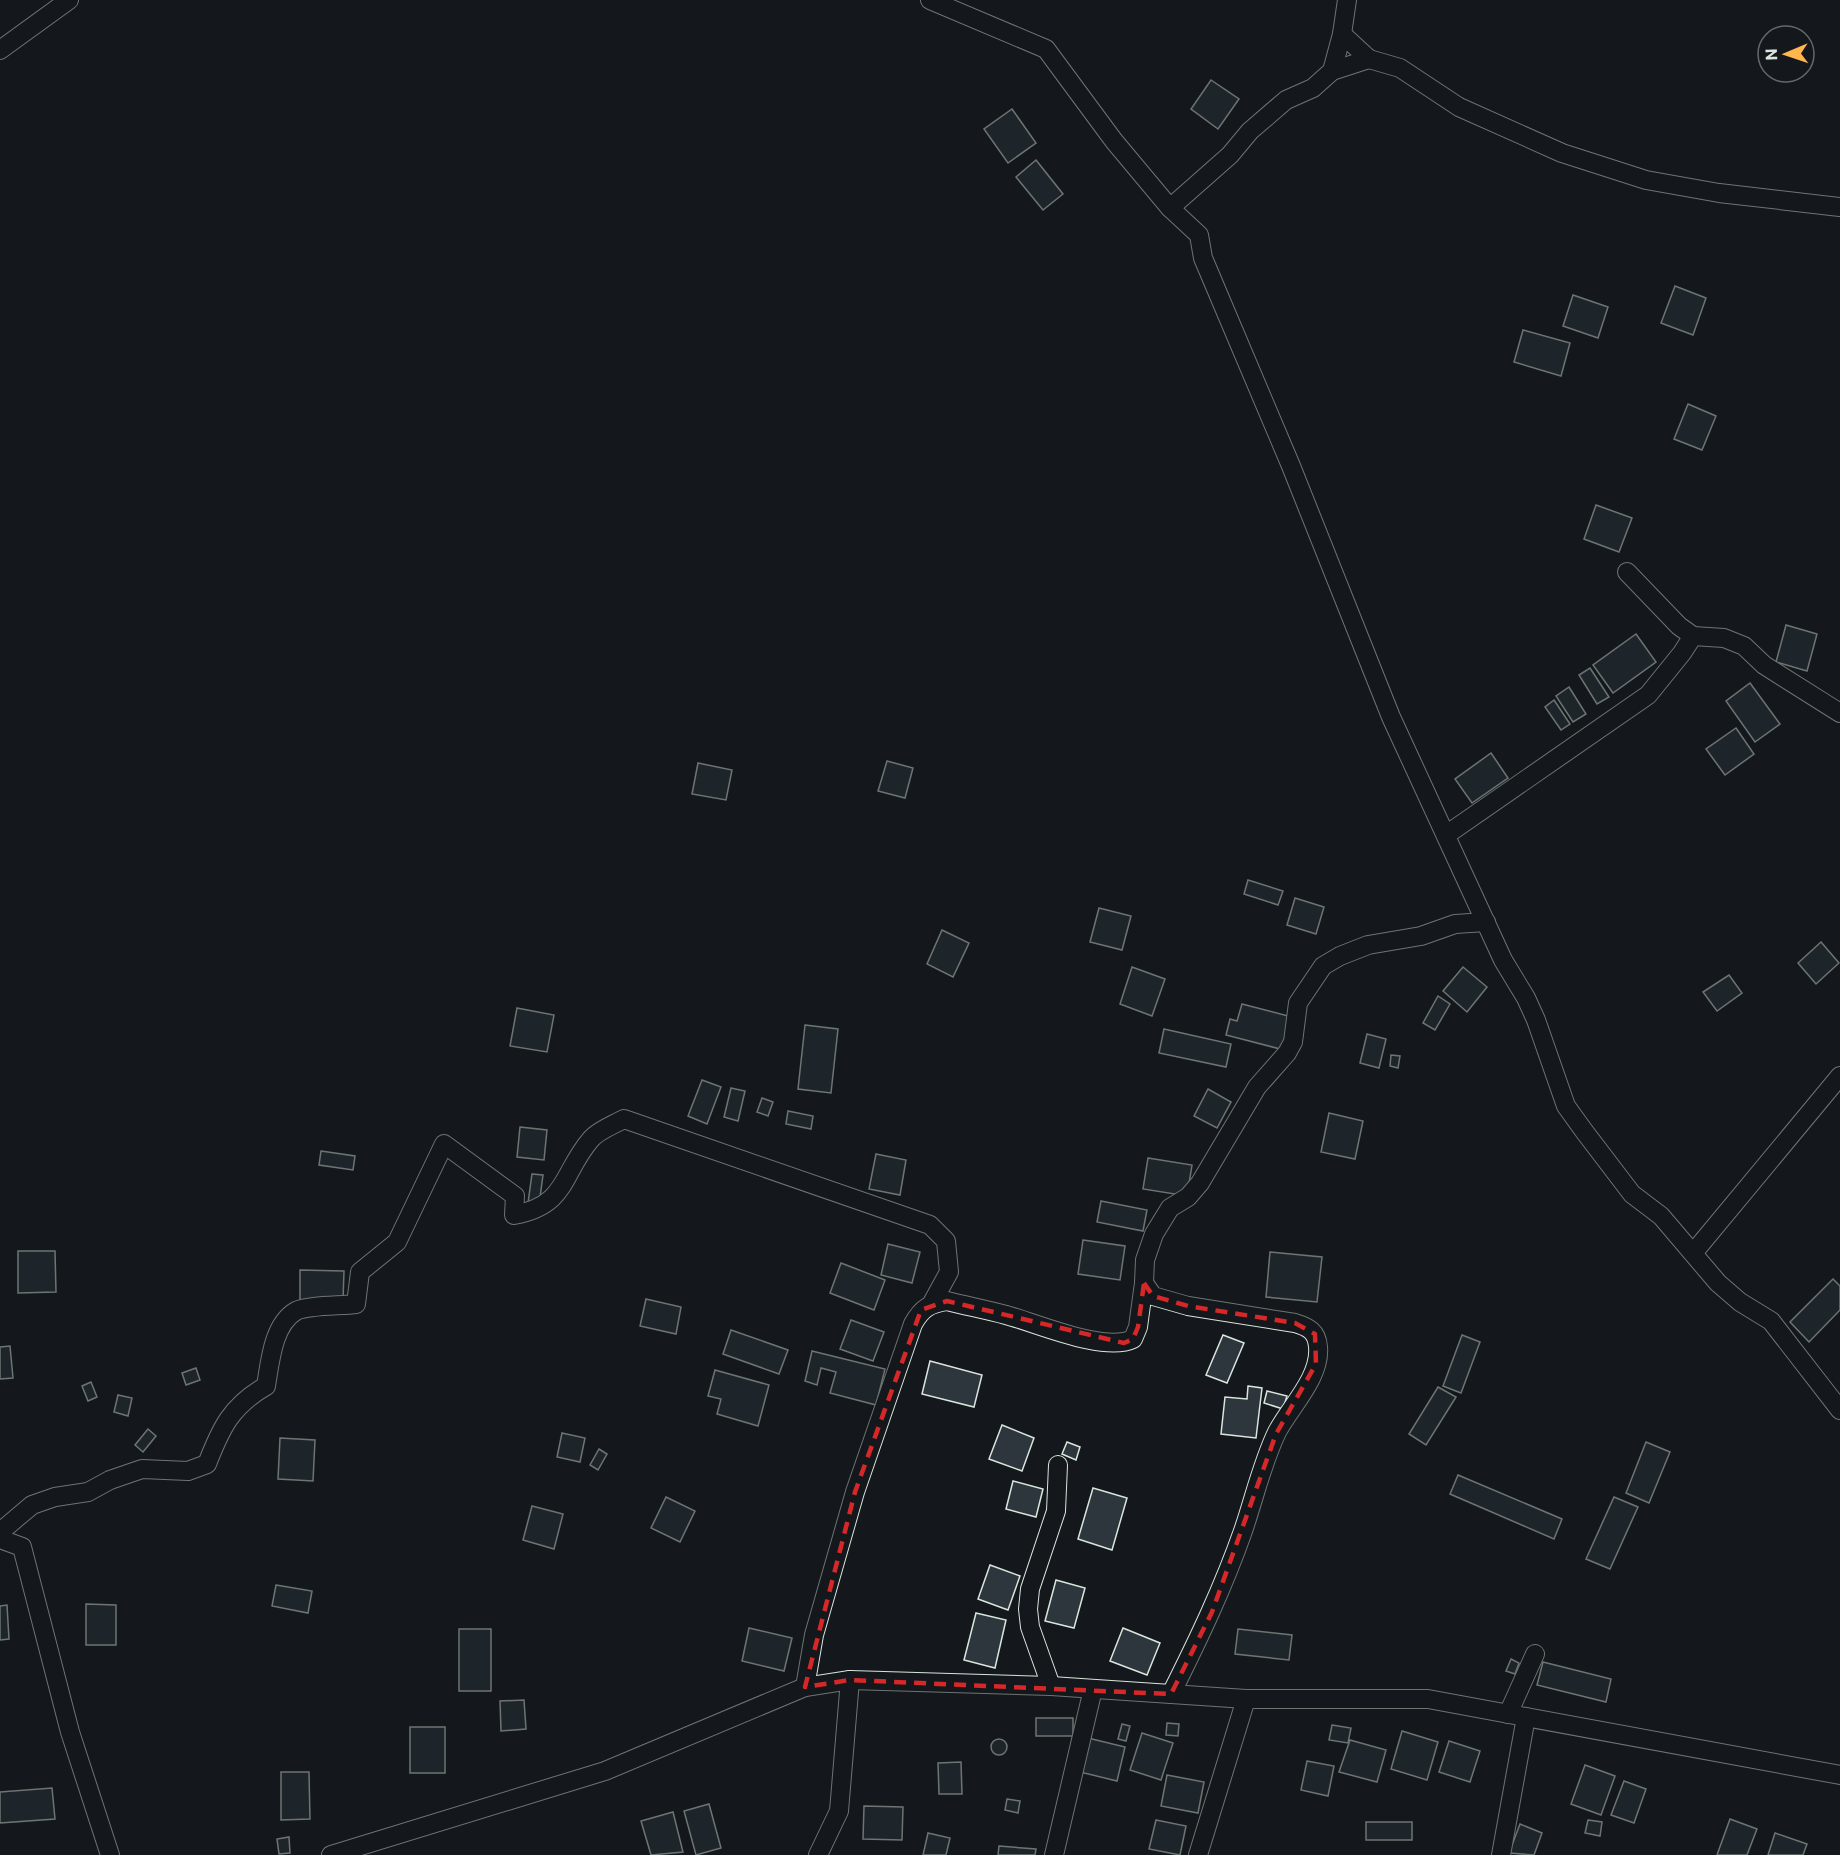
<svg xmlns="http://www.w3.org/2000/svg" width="1840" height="1855" font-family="Commissioner,sans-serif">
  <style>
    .building { fill: #2c363c; stroke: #d8e6dc; stroke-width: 1.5 }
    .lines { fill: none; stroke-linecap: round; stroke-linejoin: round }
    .street-casing { stroke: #d8e6dc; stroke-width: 20 }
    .street { stroke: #14181c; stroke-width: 18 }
    .marked { fill: none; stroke: #d62828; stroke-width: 4.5; stroke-dasharray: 12 8; stroke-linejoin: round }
  </style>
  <rect width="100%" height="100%" fill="#14181c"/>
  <g class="building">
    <polygon points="1211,80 1239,99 1218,129 1191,109"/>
    <polygon points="1012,109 1036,143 1008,163 984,129"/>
    <polygon points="1036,160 1063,194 1043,210 1016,177"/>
    <polygon points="1675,286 1706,298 1693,335 1661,323"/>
    <polygon points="1573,295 1608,307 1598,338 1563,326"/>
    <polygon points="1523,330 1570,343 1561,376 1514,362"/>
    <polygon points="1688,404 1716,416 1702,450 1674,439"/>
    <polygon points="1596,505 1632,518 1619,552 1584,539"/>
    <polygon points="1786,625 1817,634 1807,671 1776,662"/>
    <polygon points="1636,634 1656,662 1613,693 1593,665"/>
    <polygon points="1590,668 1609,697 1597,704 1579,675"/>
    <polygon points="1750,683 1780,724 1755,742 1726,701"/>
    <polygon points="1569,687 1586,714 1573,722 1556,696"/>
    <polygon points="1554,700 1570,724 1561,730 1545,707"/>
    <polygon points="1736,728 1754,754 1725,775 1706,749"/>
    <polygon points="1491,753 1508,778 1472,803 1455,779"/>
    <polygon points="887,761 913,768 905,798 878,791"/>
    <polygon points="698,763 732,770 726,800 692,794"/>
    <polygon points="1248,880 1283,891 1278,905 1244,894"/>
    <polygon points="1295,898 1324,907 1316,934 1287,925"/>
    <polygon points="1099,908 1131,916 1122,950 1090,942"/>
    <polygon points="942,930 969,943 953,977 927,964"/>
    <polygon points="1821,942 1839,963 1816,984 1798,963"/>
    <polygon points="1132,967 1165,979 1152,1016 1120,1004"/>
    <polygon points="1463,967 1487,987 1467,1012 1443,991"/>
    <polygon points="1729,975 1742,993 1717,1011 1703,992"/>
    <polygon points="1438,996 1450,1004 1435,1030 1423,1023"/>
    <polygon points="1242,1004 1292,1017 1284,1050 1226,1035 1230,1019 1237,1021"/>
    <polygon points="517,1008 554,1015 547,1052 510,1046"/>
    <polygon points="805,1025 838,1029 831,1093 798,1089"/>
    <polygon points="1164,1029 1231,1044 1226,1067 1159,1053"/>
    <polygon points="1367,1034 1386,1039 1379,1068 1360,1063"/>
    <polygon points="1391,1055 1400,1056 1398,1068 1390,1066"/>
    <polygon points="702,1080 721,1087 707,1124 688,1116"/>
    <polygon points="731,1088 745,1091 738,1121 724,1117"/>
    <polygon points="1208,1089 1231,1102 1217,1128 1194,1116"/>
    <polygon points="762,1098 773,1102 768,1116 757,1112"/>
    <polygon points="788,1111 813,1116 811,1129 786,1124"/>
    <polygon points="1329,1113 1363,1121 1355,1159 1321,1152"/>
    <polygon points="520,1127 547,1130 544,1160 517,1157"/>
    <polygon points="321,1151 355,1156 353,1170 319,1165"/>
    <polygon points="876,1154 906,1160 900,1195 869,1189"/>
    <polygon points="1148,1158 1192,1165 1187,1196 1143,1189"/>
    <polygon points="532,1174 543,1175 539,1205 528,1203"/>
    <polygon points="1101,1201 1147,1210 1143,1231 1097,1222"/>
    <polygon points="1083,1240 1125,1246 1120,1280 1078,1274"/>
    <polygon points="888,1244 920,1252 912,1283 881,1275"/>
    <polygon points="18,1251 55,1251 56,1292 18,1293"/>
    <polygon points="1270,1252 1322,1257 1317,1302 1266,1297"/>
    <polygon points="841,1263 885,1280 874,1310 830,1293"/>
    <polygon points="300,1270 344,1271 343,1301 300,1300"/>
    <polygon points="1833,1279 1840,1286 1840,1310 1809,1342 1790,1322"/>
    <polygon points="646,1299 681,1307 676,1334 640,1326"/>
    <polygon points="851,1320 884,1332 873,1361 840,1349"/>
    <polygon points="731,1330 788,1350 779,1374 723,1354"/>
    <polygon points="1223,1335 1244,1343 1227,1383 1206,1375"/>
    <polygon points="1462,1335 1480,1342 1461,1393 1443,1386"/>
    <polygon points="10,1346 13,1378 0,1379 0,1347"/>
    <polygon points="812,1351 885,1369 876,1405 830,1393 836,1372 821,1368 817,1385 805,1381"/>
    <polygon points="930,1361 982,1375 974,1407 922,1394"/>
    <polygon points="196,1368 200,1380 186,1385 182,1373"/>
    <polygon points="715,1370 769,1385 758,1426 717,1414 721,1399 708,1396"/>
    <polygon points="91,1382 97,1397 88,1401 82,1386"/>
    <polygon points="1248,1386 1262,1388 1256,1438 1221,1434 1225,1397 1247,1399"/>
    <polygon points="1438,1387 1456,1397 1426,1445 1409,1434"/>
    <polygon points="1267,1391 1287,1396 1283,1409 1264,1403"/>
    <polygon points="118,1395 132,1398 128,1416 114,1412"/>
    <polygon points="1002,1425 1034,1438 1022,1471 989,1459"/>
    <polygon points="148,1429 156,1436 143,1452 135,1445"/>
    <polygon points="562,1433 585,1438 580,1462 557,1457"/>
    <polygon points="280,1438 315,1440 313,1481 278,1479"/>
    <polygon points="1067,1442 1080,1447 1076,1460 1062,1454"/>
    <polygon points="1646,1442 1670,1452 1649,1503 1626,1493"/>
    <polygon points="599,1449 607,1454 598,1470 590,1465"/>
    <polygon points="1458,1475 1562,1519 1554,1539 1450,1494"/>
    <polygon points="1013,1481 1043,1489 1036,1517 1006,1509"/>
    <polygon points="1093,1488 1127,1498 1112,1550 1078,1539"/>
    <polygon points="666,1497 695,1511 680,1542 651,1528"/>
    <polygon points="1614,1497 1638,1507 1610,1569 1586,1559"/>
    <polygon points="532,1506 563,1514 554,1549 523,1540"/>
    <polygon points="990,1565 1020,1576 1008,1610 978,1599"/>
    <polygon points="1056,1580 1085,1588 1074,1628 1045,1621"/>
    <polygon points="276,1585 312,1591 308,1613 272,1606"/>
    <polygon points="86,1604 116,1605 116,1645 86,1645"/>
    <polygon points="7,1605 9,1639 0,1640 0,1606"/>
    <polygon points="976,1613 1006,1620 995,1668 964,1660"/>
    <polygon points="749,1628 792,1638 784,1671 742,1661"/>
    <polygon points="1123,1628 1160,1643 1147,1675 1110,1661"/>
    <rect x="459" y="1629" width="32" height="62"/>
    <polygon points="1238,1629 1292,1635 1289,1660 1235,1654"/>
    <polygon points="1511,1659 1519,1663 1515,1674 1506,1671"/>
    <polygon points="1543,1662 1611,1679 1606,1702 1537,1685"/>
    <polygon points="524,1700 526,1729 501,1731 500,1701"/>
    <rect x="1036" y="1718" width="37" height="18"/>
    <polygon points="1167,1723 1179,1724 1178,1736 1166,1735"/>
    <polygon points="1122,1724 1130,1726 1126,1741 1118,1739"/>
    <polygon points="1332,1725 1351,1728 1348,1743 1329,1740"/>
    <rect x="410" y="1727" width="35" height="46"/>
    <polygon points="1402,1731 1438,1742 1427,1780 1391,1769"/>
    <polygon points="1142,1733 1173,1743 1161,1780 1130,1770"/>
    <polygon points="1088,1738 1125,1747 1117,1781 1080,1772"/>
    <circle cx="999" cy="1747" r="8"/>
    <polygon points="1350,1740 1386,1750 1377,1782 1339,1772"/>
    <polygon points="1449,1741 1480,1751 1470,1782 1439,1772"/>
    <polygon points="1307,1761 1334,1766 1328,1796 1301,1790"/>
    <polygon points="961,1762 962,1794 939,1794 938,1763"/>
    <polygon points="1585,1765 1615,1776 1601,1815 1571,1804"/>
    <polygon points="281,1772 309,1772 310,1819 281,1820"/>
    <polygon points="1167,1775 1204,1782 1198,1813 1161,1806"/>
    <polygon points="1624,1781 1646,1789 1634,1823 1611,1815"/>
    <polygon points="52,1788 55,1819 0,1823 0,1792"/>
    <polygon points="1007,1799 1020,1801 1018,1813 1005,1810"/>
    <polygon points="709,1804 721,1848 696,1855 684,1811"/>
    <polygon points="864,1806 903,1807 902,1840 863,1839"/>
    <polygon points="673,1812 683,1852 651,1855 641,1821"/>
    <polygon points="1730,1819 1757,1829 1747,1855 1717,1855"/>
    <polygon points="1156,1820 1186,1826 1180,1855 1149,1849"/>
    <polygon points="1588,1820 1602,1822 1600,1836 1585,1833"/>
    <rect x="1366" y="1822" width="46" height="18"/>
    <polygon points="1520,1824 1542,1833 1534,1855 1509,1853"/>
    <polygon points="928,1833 950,1838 946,1855 923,1855"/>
    <polygon points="1775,1833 1807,1844 1803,1855 1768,1855"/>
    <polygon points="289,1837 290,1853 279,1854 277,1839"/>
    <polygon points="999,1846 1036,1849 1035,1855 998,1855"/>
  </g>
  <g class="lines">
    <g class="street-casing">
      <g id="street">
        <polyline points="930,0 1046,49 1114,141 1170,208"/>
        <polyline points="1347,0 1342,34 1332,71 1313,88 1286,100 1250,131 1230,155 1170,208 1199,235 1203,258 1291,466 1391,717 1503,960 1526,998 1536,1020 1566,1106 1584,1131 1632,1194 1661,1216 1718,1283 1740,1302 1771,1321 1840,1410"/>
        <polyline points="1342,34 1369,59 1400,68 1459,107 1562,153 1646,180 1719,193 1840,207"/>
        <polyline points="0,50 69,0"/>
        <polyline points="1332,71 1369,59"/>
        <polyline points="1627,572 1679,626 1693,636 1724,638 1744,646 1764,665 1840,713"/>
        <polyline points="1446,835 1648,695 1682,653 1693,636"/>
        <polyline points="1694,1252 1840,1076"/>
        <path d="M1144 1283 1153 1296 1188 1306 1295 1323C1308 1327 1317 1331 1318 1347 1321 1377 1290 1407 1277 1432 1262 1463 1254 1499 1243 1531 1223 1588 1198 1640 1171 1694"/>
        <path d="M0 1532 32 1505 55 1497 88 1492 110 1480 142 1469 188 1471 207 1464C221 1428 231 1406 266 1386 270 1362 273 1324 296 1311 308 1305 342 1306 356 1304L360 1272 397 1242 444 1144 515 1196 514 1215C568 1205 561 1174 591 1139 599 1130 613 1125 624 1119L930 1225 946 1241 949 1272 932 1303"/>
        <polyline points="0,1539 22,1547 70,1732 110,1855"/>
        <polyline points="1051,1686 1030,1627 1028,1609 1030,1589 1056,1511 1058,1465"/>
        <path d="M805 1687 814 1635 855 1492 913 1324C922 1308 929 1304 947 1301 967 1306 987 1310 1006 1315 1037 1323 1104 1353 1133 1339L1138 1327 1144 1283 1145 1260 1154 1234 1170 1208 1188 1197 1200 1183 1257 1087 1287 1053 1293 1042 1298 1003 1323 966 1340 956 1368 945 1421 936 1455 924 1486 922"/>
        <polyline points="1508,1714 1535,1654"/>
        <polyline points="331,1855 605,1771 805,1687 850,1680 1051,1686 1246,1699 1428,1699 1840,1775"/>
        <polyline points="818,1855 839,1811 850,1680"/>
        <polyline points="1054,1855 1093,1689"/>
        <polyline points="1198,1855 1246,1699"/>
        <polyline points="1501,1855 1526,1717"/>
      </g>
    </g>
    <use href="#street" class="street"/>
  </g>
  <path d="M0 0H1840V1855H0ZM1144 1283 1153 1296 1188 1306 1295 1323 1315 1334 1316 1364 1276 1434 1212 1612 1171 1694 850 1680 805 1687 855 1492 921 1310 947 1301 1124 1343 1133 1339 1138 1327Z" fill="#14181c" fill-opacity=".55" fill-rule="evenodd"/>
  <path class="marked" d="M1144 1283 1153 1296 1188 1306 1295 1323 1315 1334 1316 1364 1276 1434 1212 1612 1171 1694 850 1680 805 1687 855 1492 921 1310 947 1301 1124 1343 1133 1339 1138 1327Z"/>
  <g transform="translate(1786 54) rotate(268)"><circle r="28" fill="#14181c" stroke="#626a69" stroke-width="1.5"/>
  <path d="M0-4.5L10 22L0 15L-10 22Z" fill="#ffb74d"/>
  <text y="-9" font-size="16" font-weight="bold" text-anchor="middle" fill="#d8e6dc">N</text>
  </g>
</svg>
